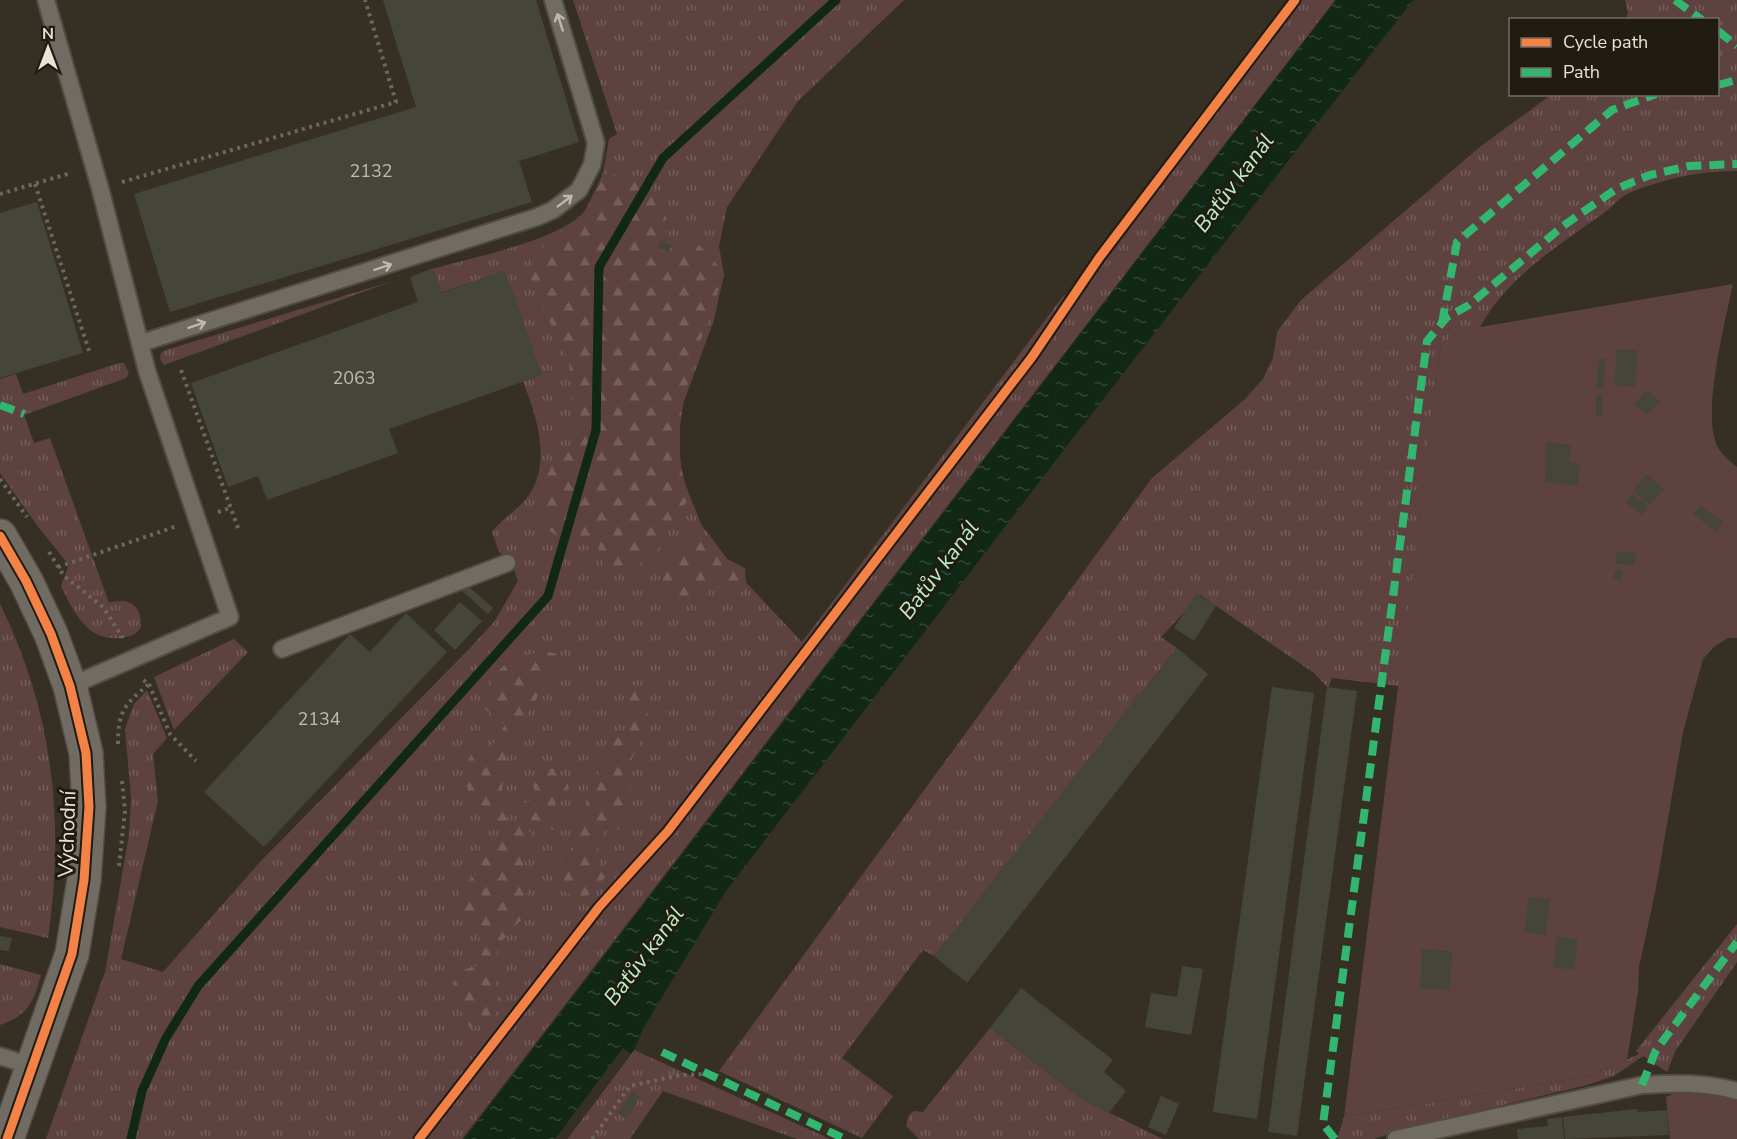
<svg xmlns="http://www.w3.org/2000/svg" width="1737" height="1139" font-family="'Nunito Sans',sans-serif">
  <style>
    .grass { fill: url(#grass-tufts) }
    .forest { fill: url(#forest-firs) }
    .garden { fill: #5d4240 }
    .water { fill: url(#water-ripples) }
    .pier { fill: #363024 }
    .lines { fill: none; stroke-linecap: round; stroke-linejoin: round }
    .stream { stroke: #102815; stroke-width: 9 }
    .building { fill: #46453a }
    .lane-casing { stroke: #524c42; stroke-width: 20 }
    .street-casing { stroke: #524c42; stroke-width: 36 }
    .path { stroke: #6b675f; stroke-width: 4; stroke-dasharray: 3 4.5; stroke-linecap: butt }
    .lane { stroke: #716c63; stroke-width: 16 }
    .street { stroke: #716c63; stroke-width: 33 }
    .quiet { stroke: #33b770; stroke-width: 8; stroke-dasharray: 15 8; stroke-linecap: butt }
    .cycleway-casing { stroke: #211c12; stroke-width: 13 }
    .cycleway { stroke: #f48246; stroke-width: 9 }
    .oneway { stroke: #bfb9ad }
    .labels { text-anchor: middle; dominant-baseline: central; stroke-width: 6; stroke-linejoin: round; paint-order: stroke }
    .number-label { font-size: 18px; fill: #c0bcae }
    .street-label { font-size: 21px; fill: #e9e3d5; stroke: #211c12 }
    .water-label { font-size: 22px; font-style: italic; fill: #baf0c5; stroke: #211c12 }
  </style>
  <defs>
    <pattern id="grass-tufts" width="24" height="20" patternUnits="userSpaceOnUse" patternTransform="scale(1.5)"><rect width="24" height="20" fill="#5d4240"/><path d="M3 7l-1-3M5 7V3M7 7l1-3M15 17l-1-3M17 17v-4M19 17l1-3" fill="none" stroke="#745d5b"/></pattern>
    <pattern id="forest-firs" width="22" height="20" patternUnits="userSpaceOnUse" patternTransform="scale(1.5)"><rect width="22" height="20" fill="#5d4240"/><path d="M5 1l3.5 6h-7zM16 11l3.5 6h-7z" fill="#745d5b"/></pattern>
    <pattern id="water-ripples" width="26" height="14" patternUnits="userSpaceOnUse" patternTransform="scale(1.5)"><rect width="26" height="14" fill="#102815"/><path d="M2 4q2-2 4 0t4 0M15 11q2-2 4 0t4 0" fill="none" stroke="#334736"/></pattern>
  </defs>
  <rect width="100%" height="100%" fill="#363024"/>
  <g class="grass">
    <path d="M573 0H904L798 101 727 207 719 247 724 274 714 320 680 412V471L701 524 740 576 802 642 1064 295 1076 300 1301 0H1335L462 1139H46L105 972 129 835 131 798 125 729 134 704 147 690 167 738 153 754 158 801 121 959 163 972 260 862 469 649 494 622 518 581 510 559 499 552 492 532C501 520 516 511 526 499 553 466 537 416 523 382L540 375 504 271 440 293 432 269C470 258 557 241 583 213 601 194 605 163 609 139L617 134Z"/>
    <path d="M1625 0H1737V171C1701 170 1663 179 1629 193 1620 197 1612 207 1604 213 1558 246 1508 276 1480 327L1453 336 1441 345 1399 686 1332 678 1328 688 1314 673 1200 595 1161 637 1177 648 934 956 923 950 842 1058 893 1096 862 1138 719 1071 1152 478 1244 400 1263 379 1273 358 1277 332 1301 300 1481 146 1551 95 1718 94V20L1626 19 1628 12Z"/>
    <polygon points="393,281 164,365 160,359 161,353 166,350"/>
    <path d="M119 363H124L129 373 126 378 24 415 34 443 50 438 109 603C128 597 142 605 141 627 136 635 131 636 121 638 87 642 74 612 61 586L69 565 39 528 0 473V379L16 374 23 394Z"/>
    <path d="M0 604C53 712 65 820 48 938L0 927Z"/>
    <polygon points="234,639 248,652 174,730 154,677"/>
    <polygon points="1737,924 1737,962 1676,1050 1667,1072 1643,1056 1614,1076 1587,1085 1411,1127 1374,1139 1337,1139 1344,1117 1590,1076 1639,1054 1636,1051"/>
    <path d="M0 964 41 975C34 1002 27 1016 0 1025Z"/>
    <polygon points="990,1028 1083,1100 1163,1139 919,1139 906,1126 909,1115 914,1111 923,1112"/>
    <polygon points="634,1050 830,1139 797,1139 663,1091 630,1139 567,1139"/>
  </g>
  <g class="forest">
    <path d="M609 173C655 190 664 180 668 236 698 237 707 252 724 274 702 341 662 423 688 492L672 490 688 500 670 524 662 545 630 572 605 569 598 547C578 544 546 539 540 515 537 505 542 493 544 483 547 462 551 458 570 451L575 437 569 362 531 283 534 255 584 213 603 174Z"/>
    <path d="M701 537 711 551 745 568 746 583 738 597 727 594 719 587 710 589 704 600C686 600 670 604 659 588L662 555Z"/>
    <path d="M545 651 557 654 560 668 542 683 536 700 509 742 502 789 509 801 507 820 501 826 490 827C477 813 459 782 467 762 469 757 475 751 478 747L493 744 505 725 484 708C494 667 503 658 545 651Z"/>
    <path d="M628 684 638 686 649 718 631 761 623 769 631 788 621 830 608 827C595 844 595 858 605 877L595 891 578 902 557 884 555 876 557 866 571 852 574 815 585 812 589 781 598 775 603 767 609 766 607 744 632 725 620 711Z"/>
    <path d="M555 768 567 781 569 788 555 804 562 824 555 830C538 828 526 822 525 803L537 797 533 786 543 771Z"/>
    <polygon points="517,823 531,833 522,870 527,897 526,916 510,930 498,947 493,977 503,1006 488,1021 470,1028 456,1000 454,972 478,966 481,940 462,912 459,887 477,874 479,851"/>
  </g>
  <g class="garden">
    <path d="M1733 284C1725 322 1703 408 1716 443 1720 454 1729 460 1737 467V638H1728L1715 646 1703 659 1683 732 1656 888 1639 967 1638 992 1627 1060 1590 1076 1344 1117 1441 345 1453 336 1480 327Z"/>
    <polygon points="1673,1094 1713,1094 1737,1099 1737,1139 1670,1139 1666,1097"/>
  </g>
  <polygon class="water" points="1336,0 1413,0 1063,451 726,891 644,1027 634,1050 567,1139 464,1139"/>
  <polygon class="pier" points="623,1048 631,1054 567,1139 555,1139"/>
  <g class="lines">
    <polyline class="stream" points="131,1139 142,1091 166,1038 198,986 548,596 596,430 599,267 663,158 836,0"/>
  </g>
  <g class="building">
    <polygon points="383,0 536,0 579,142 519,161 532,202 170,312 134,194 416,107"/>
    <polygon points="37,202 83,353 0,378 0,213"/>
    <polygon points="661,240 672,245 669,252 658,248"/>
    <polygon points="433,268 442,293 505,270 542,375 389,429 398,453 267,500 258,476 228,487 191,383 418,302 410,277"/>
    <polygon points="1617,349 1638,350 1635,387 1614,385"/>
    <polygon points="1599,358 1606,359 1603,388 1596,387"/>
    <polygon points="1646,390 1660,401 1647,415 1634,405"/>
    <polygon points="1596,394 1603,394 1602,417 1596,417"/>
    <polygon points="1546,442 1571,445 1569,462 1580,463 1578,486 1545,482"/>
    <polygon points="1646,474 1664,489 1650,505 1633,491"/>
    <polygon points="1632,494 1649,506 1643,515 1626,503"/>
    <polygon points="1701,506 1723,522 1716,532 1693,514"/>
    <polygon points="1617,551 1636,554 1634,566 1615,563"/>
    <polygon points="1616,569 1623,571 1621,581 1613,579"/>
    <polygon points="467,585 493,608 488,614 462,591"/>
    <polygon points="1196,594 1216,606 1194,641 1174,628"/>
    <polygon points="460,602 482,621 455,650 434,630"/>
    <polygon points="406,613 447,652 264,847 204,792 350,634 370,652"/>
    <polygon points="1177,648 1208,674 967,983 934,956 1136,698 1135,696 1137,693 1140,695"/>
    <polygon points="1272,687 1314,693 1257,1119 1213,1112"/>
    <polygon points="1327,687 1357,691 1297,1136 1268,1132"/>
    <polygon points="1529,897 1550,899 1546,935 1524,932"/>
    <polygon points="0,936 12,938 9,951 0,950"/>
    <polygon points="1557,937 1578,939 1574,970 1553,967"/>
    <polygon points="1422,949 1452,951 1450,990 1420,989"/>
    <polygon points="1182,966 1203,969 1191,1035 1145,1027 1151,993 1177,997"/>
    <polygon points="1021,988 1113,1060 1104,1072 1126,1091 1109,1113 1083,1100 990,1028"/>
    <polygon points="632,1092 640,1097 626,1119 618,1113"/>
    <polygon points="1161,1096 1179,1104 1166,1135 1148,1127"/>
    <polygon points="1637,1109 1638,1112 1667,1110 1669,1135 1565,1139 1563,1117"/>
    <polygon points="1562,1117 1564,1139 1518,1139 1517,1129 1548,1126 1547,1119"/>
  </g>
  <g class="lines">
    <g class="lane-casing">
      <g id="lane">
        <polyline points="46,0 100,188 147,371 230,617 70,686"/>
        <polyline points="141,343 537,217 553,210 579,190 592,165 596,143 553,0"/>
        <polyline points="282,649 507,563"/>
        <polyline points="0,1056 31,1066"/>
        <path d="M1396 1139 1642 1085C1674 1083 1705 1082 1737 1091"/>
      </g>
    </g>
    <g class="street-casing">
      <polyline id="street" points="0,536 26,581 51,634 70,686 86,753 89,807 84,880 72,954 7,1139"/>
    </g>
    <g class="path">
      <polyline points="122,182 396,102 365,0"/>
      <polyline points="35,184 90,354"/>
      <polyline points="0,194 71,173"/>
      <polyline points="181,370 238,528"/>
      <polyline points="0,479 27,517"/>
      <polyline points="218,512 230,508"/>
      <polyline points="49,552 64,576 103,607 123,638"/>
      <polyline points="58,567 177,526"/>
      <polyline points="149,684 170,734 196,761"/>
      <path d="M118 744C118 711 124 705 149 684L143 680"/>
      <polyline points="119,866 125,811 122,781"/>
      <polyline points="592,1139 630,1086 681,1075 708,1074"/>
    </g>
    <use href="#lane" class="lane"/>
    <use href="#street" class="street"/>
    <g class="quiet">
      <polyline points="1675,0 1702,20"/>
      <polyline points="1718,31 1737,46"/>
      <polyline points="1718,85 1737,80"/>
      <polyline points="1442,323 1457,242 1612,110 1656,94"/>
      <polyline points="0,405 24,414"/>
      <polyline points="662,1052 845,1139"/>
      <polyline points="1642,1085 1656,1050 1737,942"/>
      <polyline points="1335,1139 1323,1124 1427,341 1447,317 1469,305 1563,226 1616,189 1650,175 1689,166 1737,164"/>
    </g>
    <g class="cycleway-casing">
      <g id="cycleway">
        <polyline points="0,536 26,581 51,634 70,686 86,753 89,807 84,880 72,954 7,1139"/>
        <polyline points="419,1139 599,907 668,831 1032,357 1099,258 1295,0"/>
      </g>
    </g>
    <use href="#cycleway" class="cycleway"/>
  </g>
  <defs><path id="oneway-shaft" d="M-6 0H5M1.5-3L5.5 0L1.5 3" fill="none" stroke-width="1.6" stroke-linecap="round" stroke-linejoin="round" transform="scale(1.5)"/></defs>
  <g class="oneway">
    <use href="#oneway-shaft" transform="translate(560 22) rotate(-108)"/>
    <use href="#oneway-shaft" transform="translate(565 201) rotate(-37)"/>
    <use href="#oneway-shaft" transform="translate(383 267) rotate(-18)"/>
    <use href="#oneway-shaft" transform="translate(197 325) rotate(-18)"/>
  </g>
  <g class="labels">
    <g class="number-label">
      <text x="371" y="171">2132</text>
      <text x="354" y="378">2063</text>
      <text x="319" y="719">2134</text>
    </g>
    <g class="street-label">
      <text transform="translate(67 834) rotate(-88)">Východní</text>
    </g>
    <g class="water-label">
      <text transform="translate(1234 183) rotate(-53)">Baťův kanál</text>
      <text transform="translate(939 570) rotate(-53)">Baťův kanál</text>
      <text transform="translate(644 956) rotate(-53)">Baťův kanál</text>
    </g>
  </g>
  <rect x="1509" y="18" width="210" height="78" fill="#211c12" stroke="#716c60" stroke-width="1.5"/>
  <rect x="1521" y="38" width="30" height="9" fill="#f48246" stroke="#716c60" stroke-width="1.5"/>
  <text x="1563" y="48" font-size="18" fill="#e9e3d5">Cycle path</text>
  <rect x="1521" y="68" width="30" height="9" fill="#33b770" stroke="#716c60" stroke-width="1.5"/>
  <text x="1563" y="78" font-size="18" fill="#e9e3d5">Path</text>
  <g transform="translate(48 48)" stroke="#211c12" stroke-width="4.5" paint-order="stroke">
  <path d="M0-4.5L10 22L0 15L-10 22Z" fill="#e9e3d5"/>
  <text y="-9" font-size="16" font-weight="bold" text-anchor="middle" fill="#e9e3d5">N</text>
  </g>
</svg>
